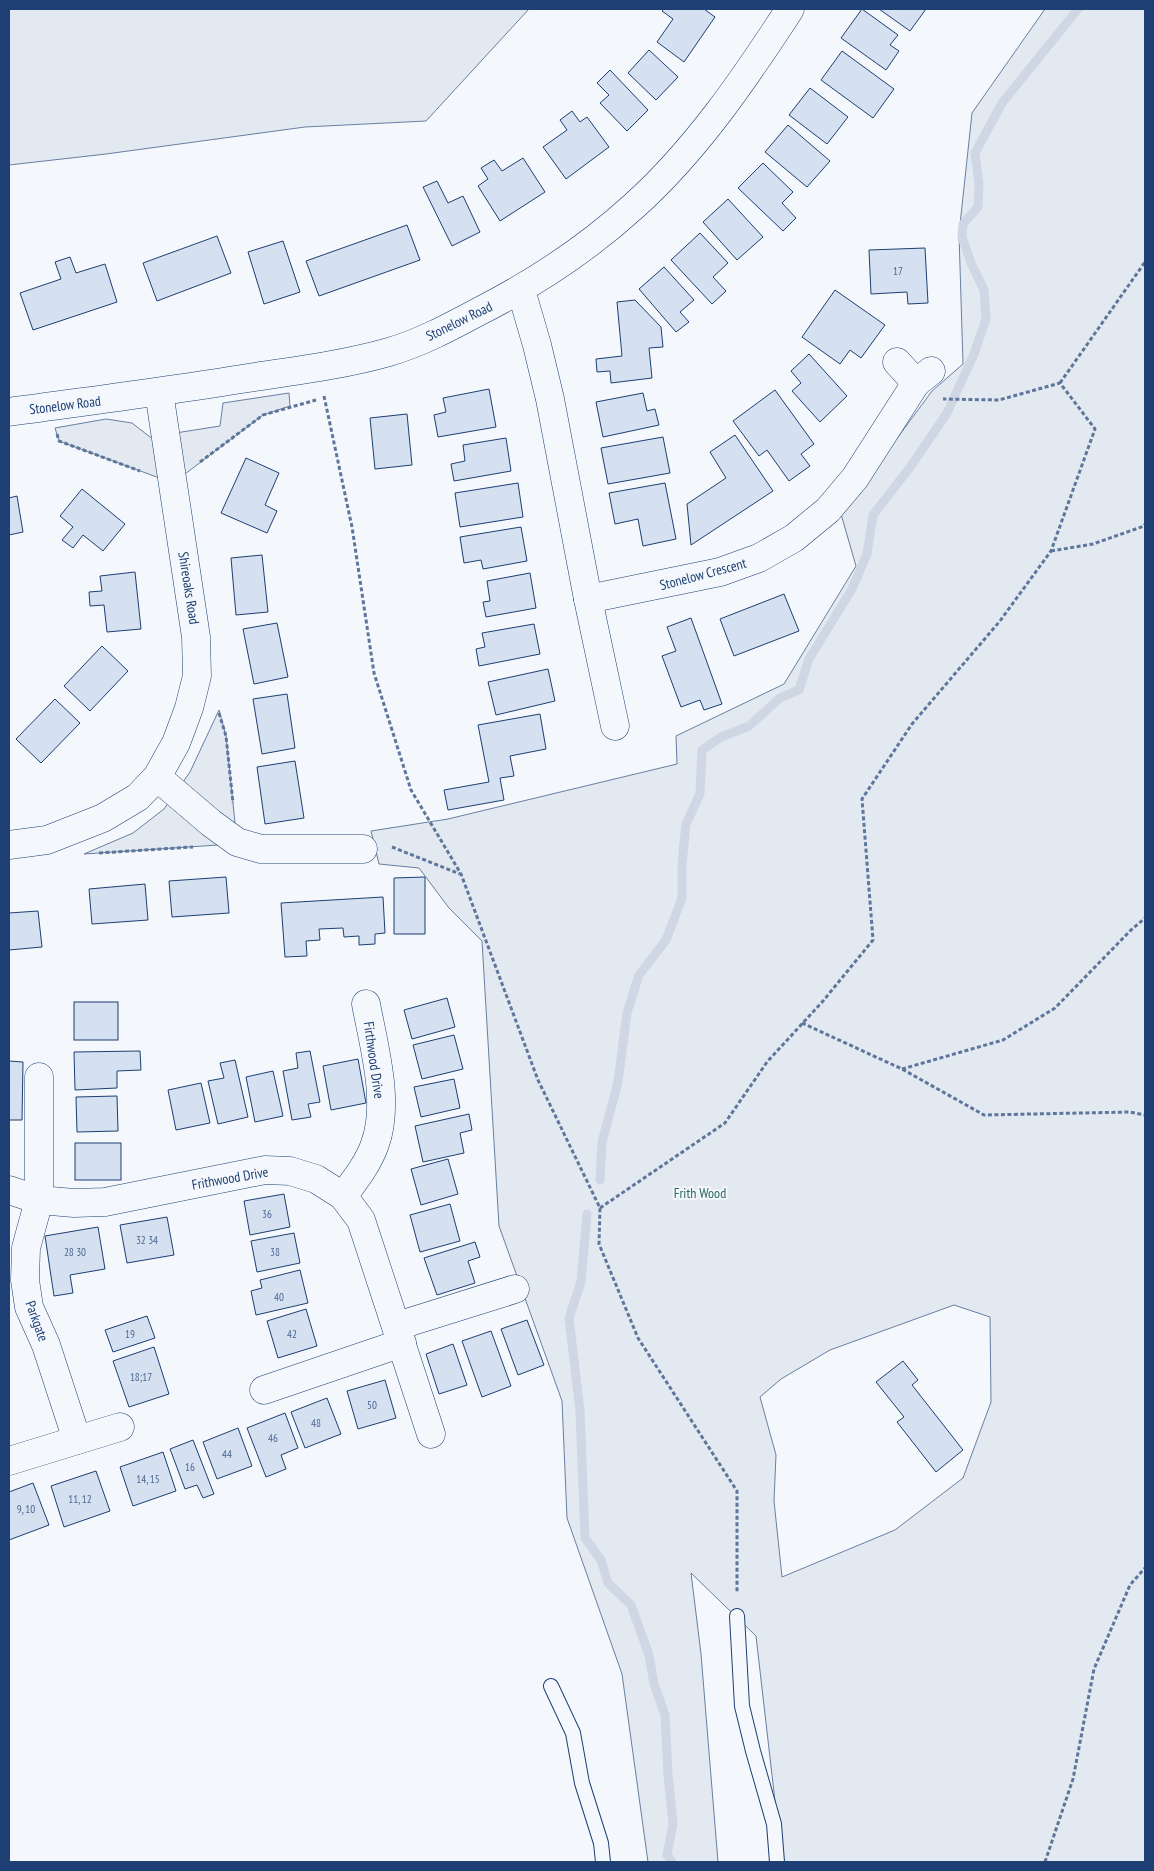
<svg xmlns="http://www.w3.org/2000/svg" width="1154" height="1871" font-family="'PT Sans Narrow',sans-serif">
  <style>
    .green { fill: #e3e9f0; stroke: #687fa3; fill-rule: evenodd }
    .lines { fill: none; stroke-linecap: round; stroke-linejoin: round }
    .stream { stroke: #cfd7e4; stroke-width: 9 }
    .building { fill: #d5e0f0; stroke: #1d3f73 }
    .service-casing { stroke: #1d3f73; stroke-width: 16 }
    .minor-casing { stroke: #1d3f73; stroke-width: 29 }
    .path { stroke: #5e769c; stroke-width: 3; stroke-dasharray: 4 2.5; stroke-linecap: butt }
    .service { stroke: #f4f7fb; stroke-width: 14 }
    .minor { stroke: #f4f7fb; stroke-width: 28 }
    .labels { text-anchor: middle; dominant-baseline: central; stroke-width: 4; stroke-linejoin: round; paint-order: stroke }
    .number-label { font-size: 11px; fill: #4b6792 }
    .street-label { font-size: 14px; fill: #1d3f73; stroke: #f4f7fb }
    .park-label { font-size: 14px; fill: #2c6c60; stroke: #f4f7fb }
  </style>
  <rect width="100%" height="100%" fill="#f4f7fb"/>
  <g class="green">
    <polygon points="9,9 529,9 426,121 305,127 106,154 9,165"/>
    <path d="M1045 9H1145V1862H782L756 1636 691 1573 701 1654 718 1862H648L622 1674 567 1518 562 1401 499 1226 482 941 449 908 419 868 379 864 371 831 448 819 677 764 676 736 784 684 856 566 841 514 932 391 963 364 959 234 972 113ZM954 1305 990 1317 991 1402 963 1478 895 1530 782 1577 774 1501 776 1455 760 1397 781 1379 830 1350Z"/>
    <polygon points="289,393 290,406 263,415 173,483 59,441 55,428 106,419 132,423 150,437 220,426 223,403"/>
    <polygon points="219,710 226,736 237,842 218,845 84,854 133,833 164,809 190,772"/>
  </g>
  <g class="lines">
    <g class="stream">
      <polyline points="600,1180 602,1142 618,1082 627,1013 639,975 666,940 682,898 682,864 686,824 700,794 702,750 721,737 749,726 780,698 799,690 809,659 852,589 867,554 873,515 911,466 947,413 974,354 986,319 984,290 971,263 962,237 963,224 978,207 979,184 975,153 1002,103 1078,9"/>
      <polyline points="587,1214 581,1282 569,1318 580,1411 585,1538 601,1560 608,1583 631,1605 649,1655 654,1684 665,1715 668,1774 673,1824 667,1855 672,1862"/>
    </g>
  </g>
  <g class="building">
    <polygon points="664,9 704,9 715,17 684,62 657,42 673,19 662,11"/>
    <polygon points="862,9 898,35 890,45 899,51 886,70 841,38"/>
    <polygon points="879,9 926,9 910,31"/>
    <polygon points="649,50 678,77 656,100 628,73"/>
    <polygon points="842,51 894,89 873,118 821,80"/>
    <polygon points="610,70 648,110 627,131 600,103 609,95 597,83"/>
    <polygon points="810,88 848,117 827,144 789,115"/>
    <polygon points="572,111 580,122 587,117 609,147 566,179 543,147 567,130 560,120"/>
    <polygon points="788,125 830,161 807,187 765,152"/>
    <polygon points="523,158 545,192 500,221 478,186 488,179 481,168 494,160 502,171"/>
    <polygon points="763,163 793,192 782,203 796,218 783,231 738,188"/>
    <polygon points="437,181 448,203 463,196 480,232 452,246 423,187"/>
    <polygon points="728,199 763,237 737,260 703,222"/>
    <polygon points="407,225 420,260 319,296 306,261"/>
    <polygon points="700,233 728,263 713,277 726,291 712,304 671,260"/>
    <polygon points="217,236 231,273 157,301 143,263"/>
    <polygon points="283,241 300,292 264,304 248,252"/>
    <polygon points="925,248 928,303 908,304 907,292 871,294 869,250"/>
    <polygon points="70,257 76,273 105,264 117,302 33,330 20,293 61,279 55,262"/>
    <polygon points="664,267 694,300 680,312 689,322 676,332 639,289"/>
    <polygon points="835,290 885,325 861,358 850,350 840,364 802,337"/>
    <polygon points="635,300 661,327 663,347 649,348 652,378 611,383 610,371 597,372 596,359 622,356 617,302"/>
    <polygon points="809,354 847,396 820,422 792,391 801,383 791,371"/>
    <polygon points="489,389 496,427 438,437 434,415 446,412 443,398"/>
    <polygon points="775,390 814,444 801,454 810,466 789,481 767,450 759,456 733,421"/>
    <polygon points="643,393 647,411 655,409 659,425 603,437 596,402"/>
    <polygon points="407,414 412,465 375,469 370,418"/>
    <polygon points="735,435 773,491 691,545 687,504 726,478 710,452"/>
    <polygon points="663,437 670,473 608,484 601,448"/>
    <polygon points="506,438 511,471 454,481 451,464 465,461 463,445"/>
    <polygon points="246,458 279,473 265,505 277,511 267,533 221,513"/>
    <polygon points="518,483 523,517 460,527 455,493"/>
    <polygon points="665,483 676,539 643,546 638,519 615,524 609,493"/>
    <polygon points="82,489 125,524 103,551 83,535 73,548 62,540 73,527 60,516"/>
    <polygon points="17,496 23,532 9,535 9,498"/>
    <polygon points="521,527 527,561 483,569 481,560 464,563 460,537"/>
    <polygon points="262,555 268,612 236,615 231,558"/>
    <polygon points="135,572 141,629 107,632 104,605 90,606 89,592 102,591 100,576"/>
    <polygon points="530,573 536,608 486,617 483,602 490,601 487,581"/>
    <polygon points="784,594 799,631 734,656 720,619"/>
    <polygon points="691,618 722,704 704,710 700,700 681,707 662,656 676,651 667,627"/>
    <polygon points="277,623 288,677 254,684 243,629"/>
    <polygon points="534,624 540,654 479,666 476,649 485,647 482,633"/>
    <polygon points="102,646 128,671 90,711 64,686"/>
    <polygon points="548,669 555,701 496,715 488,682"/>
    <polygon points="287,694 295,748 262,754 253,699"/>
    <polygon points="55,699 80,723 41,763 16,739"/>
    <polygon points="540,714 546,749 510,756 514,776 500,778 504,800 448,810 444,790 489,782 478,725"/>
    <polygon points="295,761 304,818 265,824 257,767"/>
    <polygon points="226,877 229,913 172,917 169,881"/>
    <polygon points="425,877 425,934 394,934 394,878"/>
    <polygon points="145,884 148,920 92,924 89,889"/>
    <polygon points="383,897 385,933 375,934 375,944 359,945 359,936 344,937 343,928 319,929 320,940 306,941 307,956 285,957 281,903"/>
    <polygon points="38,911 42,947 9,950 9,913"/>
    <polygon points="447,998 455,1027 412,1039 404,1010"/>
    <rect x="74" y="1002" width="44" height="38"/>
    <polygon points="454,1035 463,1069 422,1079 413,1045"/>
    <polygon points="140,1051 141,1070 117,1071 117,1088 75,1090 74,1052"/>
    <polygon points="310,1051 320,1102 308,1104 311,1117 292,1120 283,1071 298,1068 296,1053"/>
    <polygon points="358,1059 366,1103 331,1110 323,1066"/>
    <polygon points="235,1060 248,1117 218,1124 208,1081 224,1078 220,1063"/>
    <polygon points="9,1061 23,1062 22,1120 9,1120"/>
    <polygon points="273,1071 283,1116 255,1122 246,1077"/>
    <polygon points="454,1079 460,1108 421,1117 414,1087"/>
    <polygon points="201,1083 210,1123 176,1130 168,1090"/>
    <polygon points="117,1096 118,1131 77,1132 76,1097"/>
    <polygon points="469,1114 472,1130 460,1133 464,1153 423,1162 415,1126"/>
    <rect x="75" y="1143" width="46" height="37"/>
    <polygon points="448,1159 458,1194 421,1205 411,1169"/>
    <polygon points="284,1194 290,1227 250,1235 244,1201"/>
    <polygon points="450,1204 460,1241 420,1252 410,1215"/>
    <polygon points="167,1217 174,1255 127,1263 120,1225"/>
    <polygon points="98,1227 105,1269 70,1275 73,1293 54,1296 45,1236"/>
    <polygon points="294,1233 300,1263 257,1272 251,1241"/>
    <polygon points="475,1242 480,1257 468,1261 475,1283 437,1295 424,1258"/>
    <polygon points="300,1270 308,1303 256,1315 251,1291 262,1288 260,1280"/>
    <polygon points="306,1309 317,1346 278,1358 267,1321"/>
    <polygon points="147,1316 155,1338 113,1352 105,1330"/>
    <polygon points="527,1320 544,1365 518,1375 501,1329"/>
    <polygon points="491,1331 511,1386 482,1397 462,1341"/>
    <polygon points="453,1344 467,1385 439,1394 426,1354"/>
    <polygon points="154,1347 169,1394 129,1407 113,1361"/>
    <polygon points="903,1361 918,1380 912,1385 963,1450 936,1472 897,1422 904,1417 876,1382"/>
    <polygon points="385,1380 396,1418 358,1429 347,1391"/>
    <polygon points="327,1398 341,1434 305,1448 291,1412"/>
    <polygon points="285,1413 298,1448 281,1455 286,1469 266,1477 247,1428"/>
    <polygon points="238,1428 252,1466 217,1479 203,1442"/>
    <polygon points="193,1440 214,1494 203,1498 197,1485 185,1489 170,1449"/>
    <polygon points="163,1452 176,1491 133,1506 120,1467"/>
    <polygon points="96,1471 110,1511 64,1527 51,1486"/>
    <polygon points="33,1483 49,1525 9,1540 9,1492"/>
  </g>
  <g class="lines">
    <g class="service-casing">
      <g id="service">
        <polyline points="737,1616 742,1706 753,1751 774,1824 777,1862"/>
        <polyline points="551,1686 573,1733 582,1783 601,1843 603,1862"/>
      </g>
    </g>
    <g class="minor-casing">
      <g id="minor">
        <polyline points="521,290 537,345 550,399 588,599 615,726"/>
        <polyline points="897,362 916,383"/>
        <path d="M9 412C89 401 168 391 248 378 295 371 343 365 389 352 420 343 450 327 478 312 535 283 588 248 635 205 697 149 745 78 790 9"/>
        <polyline points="588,599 720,572 759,558 794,538 828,510 855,478 916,383 931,371"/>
        <polyline points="157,777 211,823 237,842 261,849 363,849"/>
        <polyline points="9,845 47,840 103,818 138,797 157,777 176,743 189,708 197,676 196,637 159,392"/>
        <polyline points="39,1077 39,1200 26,1248 25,1280 29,1307 46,1345 77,1440"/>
        <polyline points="9,1190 39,1200 74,1203 105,1202 265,1170 290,1171 316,1179 343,1196 361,1220 431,1434"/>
        <path d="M343 1196C355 1180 368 1164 375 1144 390 1102 374 1047 366 1004"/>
        <polyline points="397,1326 515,1289"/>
        <polyline points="264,1390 402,1343"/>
        <polyline points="9,1461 120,1427"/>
      </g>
    </g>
    <g class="path">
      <polyline points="1060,383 1145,262"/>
      <polyline points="324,396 352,527 374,673 411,790 461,874 538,1080 600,1208 599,1244 638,1338 737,1491 737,1593"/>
      <polyline points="57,434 59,441 140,471"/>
      <polyline points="200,462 263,415 316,400"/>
      <polyline points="1051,551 1093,544 1144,526 1145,524"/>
      <polyline points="219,713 226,736 233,803"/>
      <polyline points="392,847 460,874"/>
      <polyline points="99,853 193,847"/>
      <polyline points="802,1023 902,1069 984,1115 1130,1112 1145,1115"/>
      <polyline points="902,1069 1003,1040 1055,1008 1131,930 1145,918"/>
      <polyline points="600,1208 725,1123 767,1062 823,1001 873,940 862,799 912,724 1000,621 1051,551 1095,429 1060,383 999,400 943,399"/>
      <polyline points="1045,1862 1073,1779 1094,1669 1130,1585 1145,1568"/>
    </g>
    <use href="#service" class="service"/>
    <use href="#minor" class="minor"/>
  </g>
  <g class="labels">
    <g class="number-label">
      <text x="898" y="271">17</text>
      <text x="267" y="1214">36</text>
      <text x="147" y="1240">32 34</text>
      <text x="75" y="1252">28 30</text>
      <text x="275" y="1252">38</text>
      <text x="279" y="1297">40</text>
      <text x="130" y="1334">19</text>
      <text x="292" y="1334">42</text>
      <text x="141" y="1377">18;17</text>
      <text x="372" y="1405">50</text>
      <text x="316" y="1423">48</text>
      <text x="273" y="1438">46</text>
      <text x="227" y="1454">44</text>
      <text x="190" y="1467">16</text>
      <text x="148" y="1479">14, 15</text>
      <text x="80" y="1499">11, 12</text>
      <text x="26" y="1509">9, 10</text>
    </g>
    <g class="street-label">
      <text transform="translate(459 321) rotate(-26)">Stonelow Road</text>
      <text transform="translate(65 405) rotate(-7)">Stonelow Road</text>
      <text transform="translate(703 574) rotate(-15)">Stonelow Crescent</text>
      <text transform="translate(189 588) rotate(81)">Shireoaks Road</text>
      <text transform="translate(374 1060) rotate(82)">Firthwood Drive</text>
      <text transform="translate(230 1178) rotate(-10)">Frithwood Drive</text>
      <text transform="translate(37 1321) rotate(70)">Parkgate</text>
    </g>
    <g class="park-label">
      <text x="700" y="1193">Frith Wood</text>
    </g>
  </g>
  <rect width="1154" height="1871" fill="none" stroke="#1d3f73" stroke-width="20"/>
</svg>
